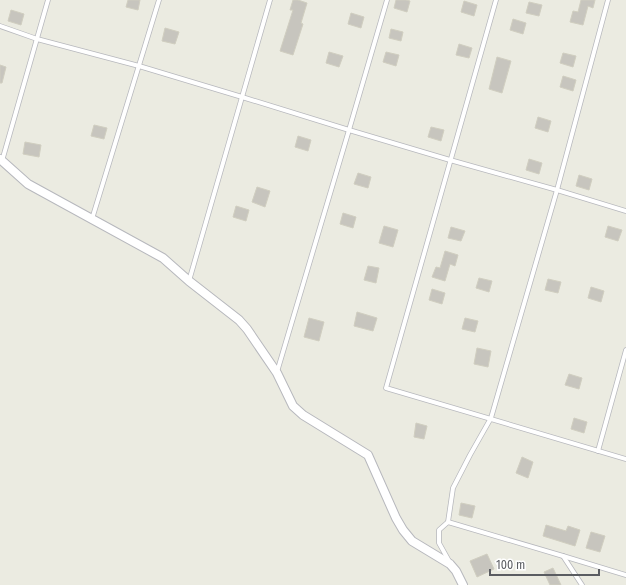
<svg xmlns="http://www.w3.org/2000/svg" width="626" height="585" font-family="'Fira Sans Condensed',sans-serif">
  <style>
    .building { fill: #c7c5be; stroke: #d0cec0 }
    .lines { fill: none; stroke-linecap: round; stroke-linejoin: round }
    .lane-casing { stroke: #b7b8bd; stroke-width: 5.5 }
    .street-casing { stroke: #b7b8bd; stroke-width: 10 }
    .lane { stroke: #fff; stroke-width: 4 }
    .street { stroke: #fff; stroke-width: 8 }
  </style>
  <rect width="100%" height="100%" fill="#ebebe1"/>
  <g class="building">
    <polygon points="128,0 140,0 138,10 126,7"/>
    <polygon points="293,0 298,0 307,3 301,23 303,24 293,55 280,51 293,10 290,10"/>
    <polygon points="396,0 406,0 410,1 407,12 394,8"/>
    <polygon points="581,0 595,0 593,8 588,6 583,25 570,22 573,11 578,12"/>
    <polygon points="464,1 477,5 474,16 461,12"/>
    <polygon points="529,2 542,5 539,16 526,13"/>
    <polygon points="11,10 24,14 21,25 8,21"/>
    <polygon points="351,13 364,17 361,28 348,24"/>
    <polygon points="513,19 526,23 523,34 510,30"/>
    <polygon points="165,28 179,32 175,44 162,41"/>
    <polygon points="391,29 403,32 401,41 389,38"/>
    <polygon points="459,44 472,48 469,58 456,55"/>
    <polygon points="329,52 343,56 339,67 326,63"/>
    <polygon points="386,52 399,55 396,66 383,62"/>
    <polygon points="563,53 576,56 573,67 560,63"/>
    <polygon points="497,57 511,61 502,93 489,89"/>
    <polygon points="0,65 6,67 2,83 0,83"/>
    <polygon points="563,76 576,80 573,91 560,87"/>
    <polygon points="538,117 551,121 548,132 535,128"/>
    <polygon points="94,125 107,128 104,139 91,136"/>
    <polygon points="431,127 444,130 441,141 428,137"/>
    <polygon points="298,136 311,140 308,151 295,147"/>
    <polygon points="25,142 41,145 39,157 23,154"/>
    <polygon points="529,159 542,163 539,174 526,170"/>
    <polygon points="358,173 371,177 368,188 354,184"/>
    <polygon points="579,175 592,179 589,190 576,186"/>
    <polygon points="257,187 270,191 265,207 252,202"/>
    <polygon points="236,206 249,210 246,221 233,217"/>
    <polygon points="343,213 356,217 353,228 340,224"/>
    <polygon points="384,226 398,230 393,247 379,243"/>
    <polygon points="608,226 622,230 618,241 605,237"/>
    <polygon points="451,227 465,231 461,241 448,238"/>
    <polygon points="445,251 458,255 455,266 450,264 445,281 432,277 436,267 440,268"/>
    <polygon points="368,266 379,268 376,283 364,280"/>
    <polygon points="479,278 492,281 489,292 476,288"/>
    <polygon points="548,279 561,282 558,293 545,290"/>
    <polygon points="591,287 604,291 601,302 588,298"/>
    <polygon points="432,289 445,293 442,304 429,300"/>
    <polygon points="357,312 377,318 373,331 354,326"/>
    <polygon points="309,318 324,322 319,341 304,337"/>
    <polygon points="465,318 478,321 475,332 462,329"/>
    <polygon points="477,348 491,351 488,367 474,364"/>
    <polygon points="569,374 582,378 579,389 565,385"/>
    <polygon points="574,418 587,422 584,433 571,429"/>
    <polygon points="416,423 427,426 424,439 414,437"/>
    <polygon points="522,457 533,462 528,478 516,473"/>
    <polygon points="461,503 475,506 472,518 459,515"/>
    <polygon points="546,525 566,531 568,526 580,530 575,546 543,536"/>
    <polygon points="591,532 605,536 600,552 586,548"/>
    <polygon points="487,554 494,569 477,577 470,561"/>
    <polygon points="553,568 561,585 550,585 544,572"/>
  </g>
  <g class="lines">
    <g class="lane-casing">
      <g id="lane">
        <polyline points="496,0 386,388 626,459"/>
        <polyline points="0,26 37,39 139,66 242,97 349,130 450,160 557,190 626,211"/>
        <polyline points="2,161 48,0"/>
        <polyline points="92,219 159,0"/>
        <polyline points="189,281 270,0"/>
        <polyline points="277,372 349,130 387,0"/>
        <polyline points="598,451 626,350"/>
        <polyline points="448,522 453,488 470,455 491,418 557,190 608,0"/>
        <polyline points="563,556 582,585"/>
        <polyline points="449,561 439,543 439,530 448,522 563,556 626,575"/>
      </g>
    </g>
    <g class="street-casing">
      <polyline id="street" points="0,159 28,184 163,258 189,281 239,320 247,329 277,373 293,406 303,415 368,455 396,518 403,530 412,541 450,564 456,571 463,585"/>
    </g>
    <use href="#lane" class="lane"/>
    <use href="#street" class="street"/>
  </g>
  <path d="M490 569v6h109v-6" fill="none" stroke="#5a5c61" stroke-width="2"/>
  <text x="496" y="569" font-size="12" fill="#5a5c61" stroke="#ffffff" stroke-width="3" paint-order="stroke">100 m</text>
</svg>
